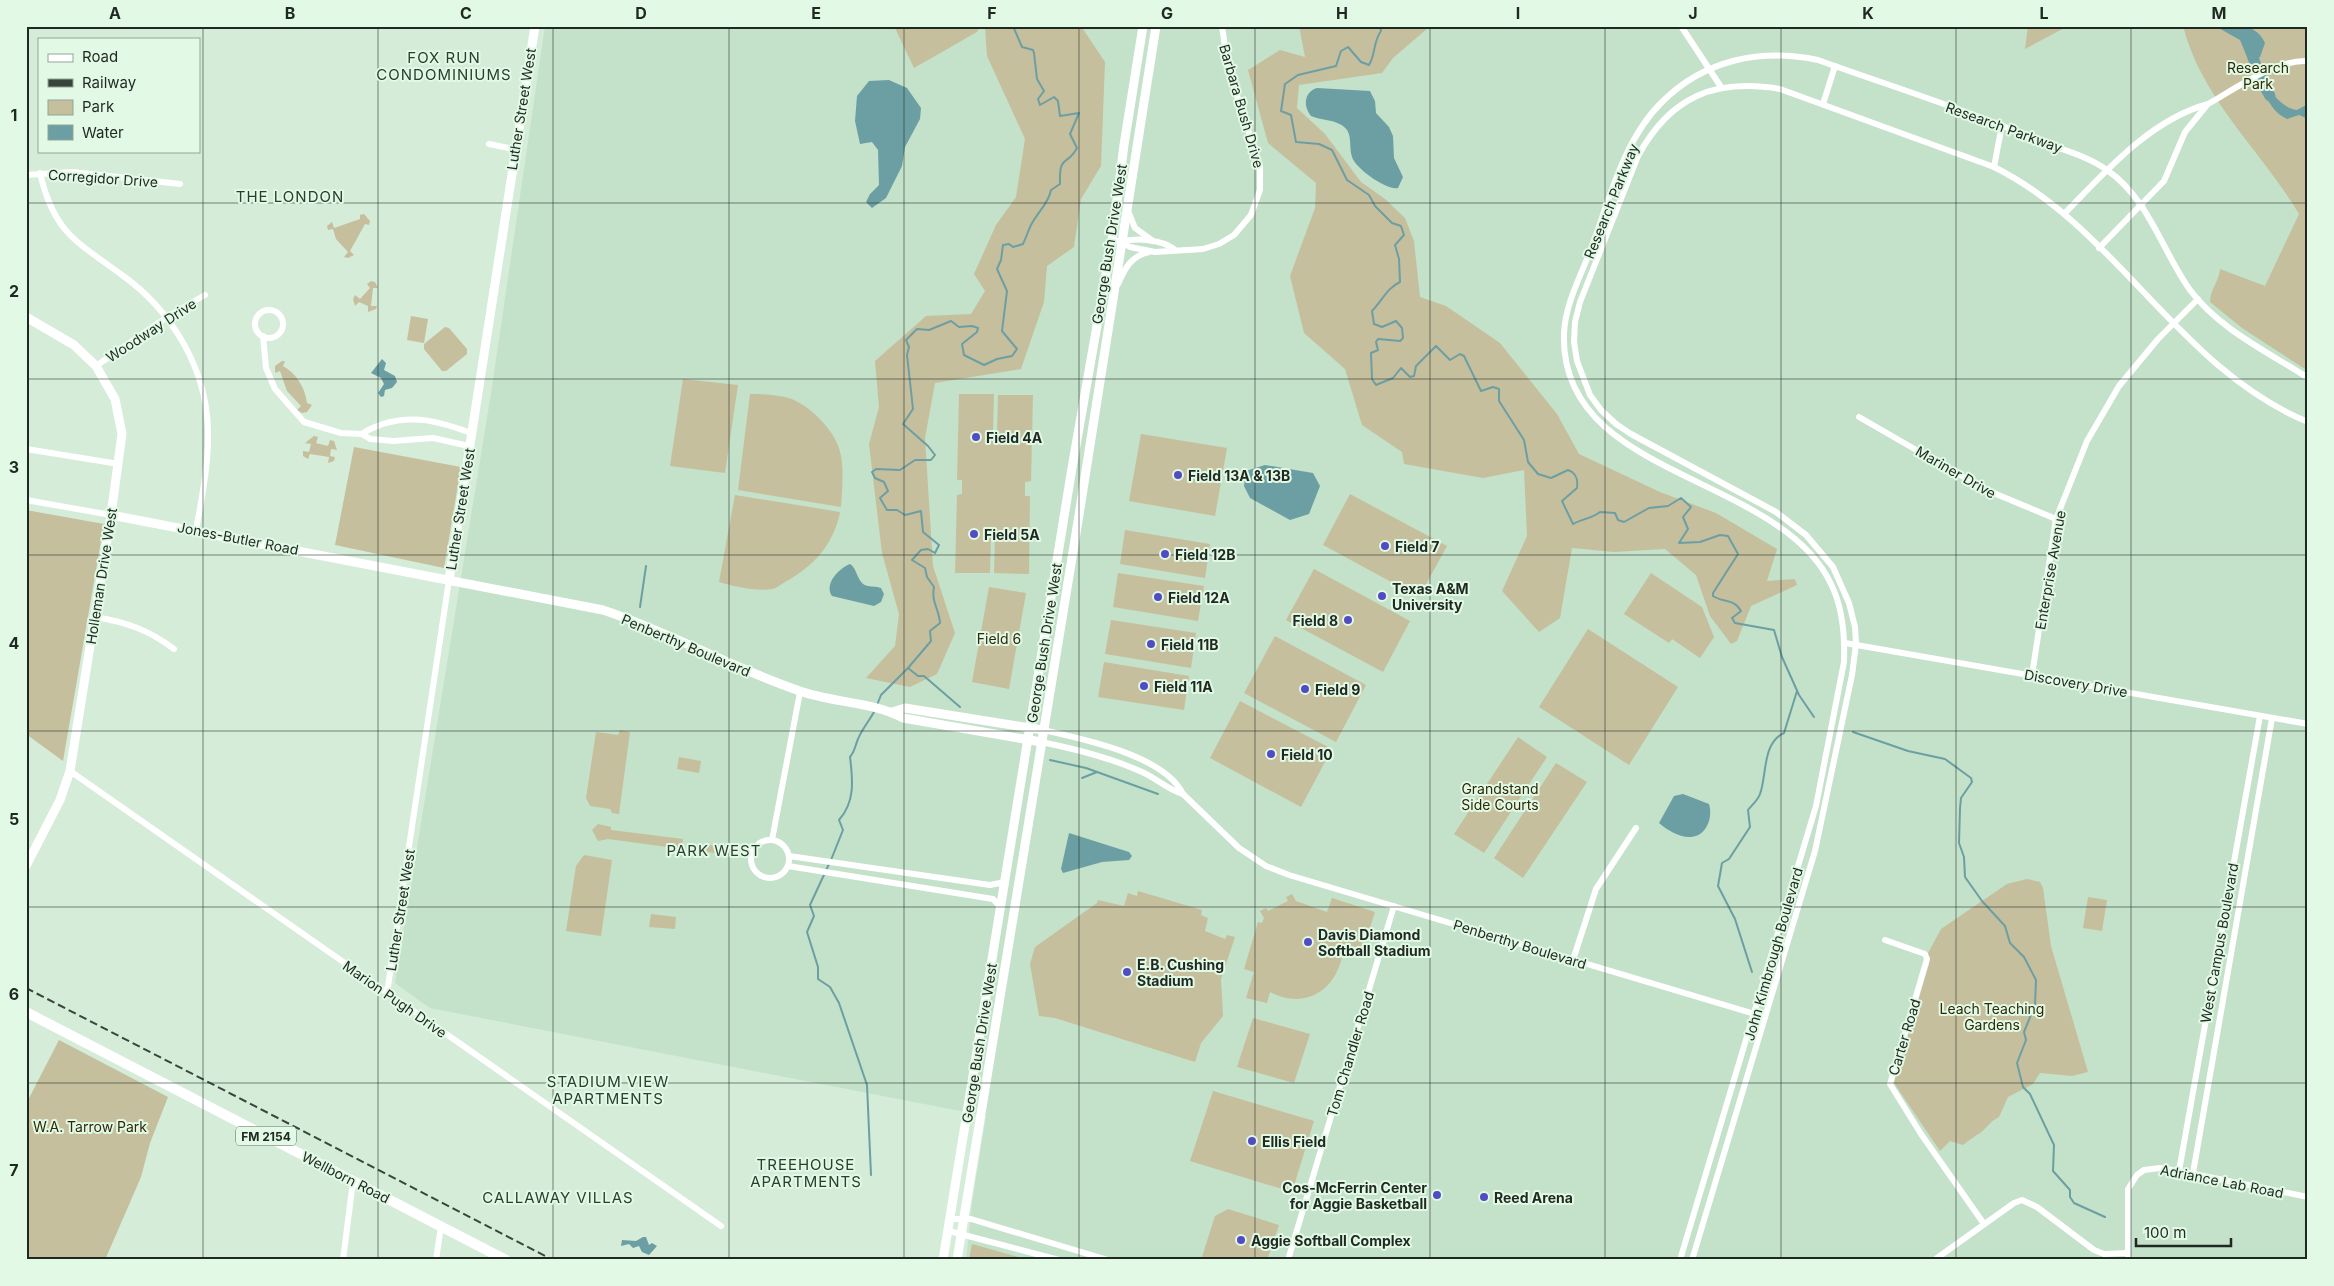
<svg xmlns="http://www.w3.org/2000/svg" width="2334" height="1286" font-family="Inter,sans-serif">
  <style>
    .built { fill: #c4e1c9 }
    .green { fill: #c6bf9d }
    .water { fill: #6c9fa3 }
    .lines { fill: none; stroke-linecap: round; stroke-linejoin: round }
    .stream { stroke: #6c9fa3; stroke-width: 2 }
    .river { stroke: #6c9fa3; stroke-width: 11 }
    .minor { stroke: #fff; stroke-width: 6 }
    .tertiary { stroke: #fff; stroke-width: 9 }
    .secondary { stroke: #fff; stroke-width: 9 }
    .primary { stroke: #fff; stroke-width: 10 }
    .rail { stroke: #39453c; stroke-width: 2; stroke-dasharray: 8 4; stroke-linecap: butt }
    .grid { fill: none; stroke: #1f2821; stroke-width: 1; stroke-opacity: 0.55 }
    .poi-dot { fill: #524cc3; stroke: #e1f9e5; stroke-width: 2 }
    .labels { text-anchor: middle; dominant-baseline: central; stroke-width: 4; stroke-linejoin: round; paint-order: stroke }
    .shield { fill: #e1f9e5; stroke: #59675c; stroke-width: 1 }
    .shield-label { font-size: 12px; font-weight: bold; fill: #1f2821 }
    .park-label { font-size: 14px; fill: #302907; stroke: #e1f9e5 }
    .street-label { font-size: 14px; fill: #1f2821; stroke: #e1f9e5 }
    .poi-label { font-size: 14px; font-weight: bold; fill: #1f2821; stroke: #e1f9e5; text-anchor: start }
    .neighbourhood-label { font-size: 15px; letter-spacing: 1px; fill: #2b3e2f; stroke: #e1f9e5 }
    .neatline { fill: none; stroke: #1f2821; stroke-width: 2 }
    .grid-label { font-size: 16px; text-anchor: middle; font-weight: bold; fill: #1f2821 }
  </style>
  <rect width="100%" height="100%" fill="#d4ecd8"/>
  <polygon class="built" points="545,26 2308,26 2308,1260 966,1260 972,1204 986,1116 430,1008 395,983 492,387"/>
  <g class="green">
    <polygon points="894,26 980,26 977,32 914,68"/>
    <polygon points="985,26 1081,26 1105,62 1101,166 1081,199 1074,247 1047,266 1044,302 1021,369 935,383 925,438 933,566 955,633 937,674 910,687 866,678 895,646 899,614 882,553 869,444 879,407 875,361 926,316 971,314 985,291 974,274 996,225 1016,197 1025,139 987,56"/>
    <polygon points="1299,26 1428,28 1393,58 1382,73 1299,85 1297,108 1325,134 1361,182 1385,199 1405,218 1414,241 1420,297 1446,306 1500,343 1557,414 1579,454 1660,492 1716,513 1777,549 1767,581 1795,579 1797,585 1751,606 1737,641 1731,644 1710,616 1696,575 1665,549 1614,552 1572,548 1560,618 1539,632 1502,591 1527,536 1524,470 1483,478 1404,464 1402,452 1362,425 1345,369 1304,333 1290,276 1315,208 1316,183 1268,143 1248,70 1280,50 1305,57"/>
    <polygon points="2028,26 2068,26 2025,49"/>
    <path d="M2183 26H2308V371L2242 328 2210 302C2210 289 2219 282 2220 269L2265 286 2299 214C2261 150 2202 100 2183 26Z"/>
    <polygon points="364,214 370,221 369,225 365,224 350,251 354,255 348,258 344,257 348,252 336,239 333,229 328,230 327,226 332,222 334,228 360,219 360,215"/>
    <polygon points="371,281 375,282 378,288 373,288 371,306 377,306 376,309 368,312 368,306 359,302 355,306 353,299 355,295 360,299 370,288 367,284"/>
    <polygon points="411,316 428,319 424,343 407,340"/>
    <polygon points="445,327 449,328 467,349 467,354 446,371 442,371 424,349 424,344"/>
    <path d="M282 361H285L283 366C297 374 305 388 307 403L312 405 307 412 302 413 297 410 301 406 287 391 280 371 275 373V366Z"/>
    <polygon points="683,379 738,385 725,473 670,466"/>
    <path d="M750 394C763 394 779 395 792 399 813 408 838 434 841 456 844 473 842 490 841 507L738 490Z"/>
    <polygon points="959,394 994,394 993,432 997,432 998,395 1033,395 1031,481 1025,482 1025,496 1030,496 1029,574 994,573 995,536 991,536 990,573 955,573 957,495 962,494 962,480 957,480"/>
    <polygon points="1141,434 1227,448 1215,516 1129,501"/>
    <polygon points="314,436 318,437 316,443 328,446 330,440 334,441 337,450 331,449 330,456 335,457 334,461 328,463 329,457 310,454 308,459 303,456 303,451 309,452 311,444 305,443"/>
    <polygon points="354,447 461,467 444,568 335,545"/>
    <polygon points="1350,494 1447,546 1419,597 1323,545"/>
    <path d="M735 495 840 512C834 544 813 567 785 582 781 584 776 589 772 589 758 592 732 586 719 582Z"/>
    <polygon points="26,510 104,524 63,761 26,734"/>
    <polygon points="1125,530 1210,544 1205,578 1120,564"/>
    <polygon points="1314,569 1410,621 1383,672 1286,620"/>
    <polygon points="1118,573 1204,586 1198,621 1113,607"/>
    <polygon points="1651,573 1702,607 1714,637 1700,658 1672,639 1669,643 1624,614"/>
    <polygon points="989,587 1026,593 1009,689 972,682"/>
    <polygon points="1111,620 1196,633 1191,668 1105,654"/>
    <polygon points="1588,629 1678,687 1629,765 1539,707"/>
    <polygon points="1275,636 1366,685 1336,742 1244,693"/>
    <polygon points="1104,662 1189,676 1184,710 1098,697"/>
    <polygon points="1240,701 1332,749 1301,807 1210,758"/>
    <polygon points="620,730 630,732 619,814 612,813 610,809 590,806 586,798 596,732 618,735"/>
    <polygon points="1518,737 1547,757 1484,853 1454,834"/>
    <polygon points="679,757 701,761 699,773 677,769"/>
    <polygon points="1556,763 1587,782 1523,878 1494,858"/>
    <polygon points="598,824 611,827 611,830 683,839 682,849 608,839 598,841 592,830"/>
    <polygon points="704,844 749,851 748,858 702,851"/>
    <polygon points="584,855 612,860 601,936 566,931 576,866"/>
    <path d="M2027 879 2040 882 2043 888 2051 946 2088 1072 2072 1076 2040 1073 2033 1084 2008 1097 1999 1117C1990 1121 1987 1128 1980 1133 1974 1137 1969 1140 1963 1145L1950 1141 1940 1151 1894 1083 1929 964 1927 955 1941 929 2007 884Z"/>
    <polygon points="1138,891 1202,910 1201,915 1208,918 1205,931 1225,939 1227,935 1235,937 1221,979 1223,1016 1201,1043 1195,1062 1055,1018 1039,1016 1030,964 1035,947 1097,903 1098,900 1124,906 1128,893 1137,896"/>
    <path d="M1292 894 1296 901 1327 912 1332 898 1375 912 1368 934 1365 933 1359 955 1343 951C1338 989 1306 1011 1270 992L1267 1003 1246 998 1254 972 1244 969 1258 922 1262 923 1264 918 1260 911 1266 908 1268 911 1288 901 1286 897Z"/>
    <polygon points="2088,897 2107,900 2102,931 2083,928"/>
    <polygon points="651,914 676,917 675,929 649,927"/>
    <polygon points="1253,1018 1310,1034 1294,1083 1237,1067"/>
    <polygon points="59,1040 168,1097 150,1143 141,1177 105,1260 26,1260 26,1104"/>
    <polygon points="1213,1091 1314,1121 1292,1192 1190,1161"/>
    <polygon points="1228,1209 1279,1225 1267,1260 1201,1260 1215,1216"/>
    <polygon points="972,1244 1029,1260 969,1260"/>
  </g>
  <g class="water">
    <path d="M2215 26C2235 26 2256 22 2265 43L2260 57 2252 60 2248 57 2240 40Z"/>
    <polygon points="889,80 907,88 921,108 920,119 905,147 902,166 886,198 872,208 866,202 870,194 879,185 878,150 872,142 860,144 855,121 857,96 869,81"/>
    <path d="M2265 84C2273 95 2283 108 2297 110L2308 104V119L2299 115 2287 119C2272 112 2268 99 2259 86Z"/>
    <path d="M1317 88 1370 91 1375 101 1376 113 1389 127 1393 136 1394 158 1403 177 1398 188C1387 191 1355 168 1352 157 1349 148 1352 138 1347 130 1339 119 1322 121 1311 116 1303 106 1304 92 1317 88Z"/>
    <polygon points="382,359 386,363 384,370 395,376 397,382 392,388 385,390 384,396 381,397 378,393 384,384 381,378 371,373"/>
    <polygon points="1265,465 1313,473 1320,486 1309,514 1290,520 1250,498 1244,486 1246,471"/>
    <path d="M850 564C858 569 857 584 868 586 872 587 876 586 881 588L884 594 881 602 874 606 832 596C824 584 838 569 850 564Z"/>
    <path d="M1683 794 1709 804C1713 817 1707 836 1691 837 1680 838 1667 830 1659 823L1674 796Z"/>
    <polygon points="1069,833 1129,852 1132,856 1129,860 1102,862 1063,873 1061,869"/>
    <polygon points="643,1237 646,1237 649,1245 652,1243 657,1246 649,1255 642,1252 639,1246 633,1248 629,1244 621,1246 622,1240 636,1241"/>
  </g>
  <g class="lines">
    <g class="stream">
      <path d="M1380 26 1381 31C1373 42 1376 53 1369 65L1361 62 1348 47 1341 51 1336 66 1298 75 1285 84 1281 111 1291 115 1296 142 1319 144 1332 150 1347 180 1369 195 1375 206 1392 223 1401 226 1404 235 1395 245 1399 259 1400 282C1387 288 1382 301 1372 311L1374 324 1382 327 1396 321 1402 328 1403 338 1400 341 1378 339 1376 342 1378 350 1371 353 1372 379 1376 385 1393 378 1401 368 1410 377 1414 376 1416 366 1436 346 1450 360 1460 354 1464 356 1481 391 1493 387 1499 389V401L1524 440 1528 462 1538 474 1551 478 1568 470C1577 473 1578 480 1577 488L1562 501 1573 524C1582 519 1593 518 1600 512L1615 513 1618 520 1624 522 1649 508 1668 506 1681 498 1691 507 1683 517 1688 529 1679 543 1700 542 1720 535 1728 536 1738 554 1713 593V596C1723 603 1734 598 1741 611L1732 618 1735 623 1774 630 1782 657 1799 695 1814 717"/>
      <polyline points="640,607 646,566"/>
      <polyline points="908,668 918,676 924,676 960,707"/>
      <path d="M877 705 881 695 908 668 931 641 930 631 940 623C939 608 931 603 934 587L927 577 925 568 912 560 921 550 928 549 935 553 939 545 923 532 921 511 905 515 897 510H887L880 498 888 491 884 482 875 478 872 472 876 469 900 470 915 460H931L935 455 928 446 903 424 913 409 907 355 909 347 906 340 917 329 929 330 951 321 959 327 972 326 978 328 977 332 962 344 964 355 984 365 997 359 1012 356 1017 349 1002 331 1007 291 997 269 1001 260 1003 245 1009 244 1013 247 1023 244C1026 238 1028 231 1031 225 1037 213 1049 203 1051 190L1060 184C1059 153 1067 167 1077 148L1070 134 1079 113 1060 116 1058 101 1054 97 1040 105 1038 99 1044 91 1037 79 1034 53 1033 50 1022 47 1013 26"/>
      <polyline points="1853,732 1908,751 1945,759 1971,778 1972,782 1961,798 1960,808 1959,843 1964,857 1965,877 1982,901 2005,926 2010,943 2024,957 2036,980 2035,1005 2024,1032 2026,1040 2017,1063 2023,1087 2030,1094 2054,1145 2053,1171 2070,1190 2070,1197 2074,1203 2105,1217"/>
      <polyline points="1050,760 1086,768 1158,794"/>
      <polyline points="1082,778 1097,772"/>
      <path d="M831 860 843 830 839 820C855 802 853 781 850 757 855 751 855 746 858 739 862 729 870 720 875 710"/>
      <polyline points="829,864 810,905 814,916 807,932 818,967 818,979 830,987 839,1003 867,1085 871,1175"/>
      <path d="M1752 972 1735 919 1718 886 1722 863 1729 859 1750 827 1748 810C1752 805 1758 800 1760 794 1767 775 1762 743 1784 733L1797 691"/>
    </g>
    <polyline class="river" points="2241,26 2263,84 2270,96"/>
    <g class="minor">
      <polyline points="1681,26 1721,87"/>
      <polyline points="1823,104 1835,66"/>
      <polyline points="489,144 514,149"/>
      <polyline points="1994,167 2002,125"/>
      <path d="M40 173C54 233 76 241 122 275 171 310 206 367 208 429 209 463 202 497 196 530"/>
      <polyline points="26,175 73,172 180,184"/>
      <polyline points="1128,211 1135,228 1153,241"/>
      <path d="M2065 213C2106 171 2150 120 2208 104 2235 89 2276 59 2308 61"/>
      <polyline points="1112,240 1122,242 1130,247 1155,252 1203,249 1219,244 1234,235 1251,215 1260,190 1260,167 1228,68 1222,26"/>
      <path d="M1122 242C1136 237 1162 240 1174 249"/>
      <polyline points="2099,248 2164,181 2185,132 2207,105"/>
      <path d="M1118 284C1125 268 1131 256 1149 252"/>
      <circle cx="269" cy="324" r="14"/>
      <polyline points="263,336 266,368 275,389 304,422 341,433 362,434 370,439 393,441 433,438 469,446"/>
      <polyline points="96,366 167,317 205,295"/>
      <polyline points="1859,417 1984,489 2056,519"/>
      <path d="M362 434C368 429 375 427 383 424 415 414 441 422 471 433"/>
      <polyline points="26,449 119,464"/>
      <polyline points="26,500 111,515"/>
      <path d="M95 617C126 622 149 630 174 649"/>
      <polyline points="1845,643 2308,724"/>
      <polyline points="2032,675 2056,519 2087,441 2119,386 2158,339 2198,299"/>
      <path d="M1043 730C1082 739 1164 755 1183 794L1239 848 1266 866 1289 875 1765 1017"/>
      <path d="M1041 742C1076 749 1109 757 1142 772 1156 778 1168 790 1183 794"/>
      <polyline points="70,771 721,1226"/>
      <polyline points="772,840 800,692"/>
      <circle cx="770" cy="859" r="19"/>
      <polyline points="789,856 990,885 1005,882"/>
      <polyline points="788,866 993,899 1001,908"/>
      <polyline points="1885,940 1925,954 1927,959 1890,1084 1921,1134 1984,1224"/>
      <polyline points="1573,960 1596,889 1636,828"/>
      <polyline points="387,993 449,580"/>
      <polyline points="2179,1171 2260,716"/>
      <polyline points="2193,1173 2272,718"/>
      <polyline points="951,1219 971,1219 1108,1260"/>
      <polyline points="949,1231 1059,1260"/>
      <polyline points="1937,1258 2014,1203 2022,1200 2037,1207 2094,1250 2104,1254 2128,1253"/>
      <polyline points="343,1260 353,1181"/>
      <polyline points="436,1260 441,1226"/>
      <polyline points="1288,1260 1394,906"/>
      <path d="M1680 1260 1816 806 1844 662C1845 635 1843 608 1831 584 1779 473 1559 479 1564 334 1565 303 1582 274 1592 246 1610 198 1624 139 1662 102 1704 60 1760 48 1818 60 1887 85 1959 107 2027 136 2054 148 2083 153 2107 170 2149 199 2162 251 2190 290 2219 329 2268 352 2308 378"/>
      <path d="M1692 1260 1815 851 1852 675 1856 644 1855 627 1849 603 1833 567 1806 535 1776 512 1631 434 1616 424 1601 410 1590 395 1577 361 1574 342 1575 322 1580 302 1638 156C1670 97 1714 78 1780 89L1994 167C2117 228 2179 369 2308 422"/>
      <polyline points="2128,1260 2128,1189 2137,1175 2144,1170 2160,1168 2184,1172 2308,1197"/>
    </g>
    <g class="tertiary">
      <polyline points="26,317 74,345 96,366 115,399 122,434 111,515 70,771 60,800 26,866"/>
      <path d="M111 515 603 610C669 632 730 667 797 690 831 703 871 701 903 718L1041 742"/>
      <polyline points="449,580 535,26"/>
      <polyline points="892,712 905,708 1043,730"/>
    </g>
    <g class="secondary">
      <polyline points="943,1260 1072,468 1112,240 1124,145 1143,26"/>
      <polyline points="957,1260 1079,515 1156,26"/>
    </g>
    <polyline class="primary" points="26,1012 506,1260"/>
    <polyline class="rail" points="26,988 553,1260"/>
  </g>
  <path class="grid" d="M203 26V1260M378 26V1260M553 26V1260M729 26V1260M904 26V1260M1079 26V1260M1255 26V1260M1430 26V1260M1605 26V1260M1781 26V1260M1956 26V1260M2131 26V1260M26 203H2308M26 379H2308M26 555H2308M26 731H2308M26 907H2308M26 1083H2308"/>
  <g class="poi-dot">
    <circle cx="976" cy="437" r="5"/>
    <circle cx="1178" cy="475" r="5"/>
    <circle cx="974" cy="534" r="5"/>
    <circle cx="1385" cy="546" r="5"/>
    <circle cx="1165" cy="554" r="5"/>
    <circle cx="1382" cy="596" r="5"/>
    <circle cx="1158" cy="597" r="5"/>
    <circle cx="1348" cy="620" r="5"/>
    <circle cx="1151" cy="644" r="5"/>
    <circle cx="1144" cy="686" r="5"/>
    <circle cx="1305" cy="689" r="5"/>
    <circle cx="1271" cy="754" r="5"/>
    <circle cx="1308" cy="942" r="5"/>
    <circle cx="1127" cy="972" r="5"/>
    <circle cx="1252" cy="1141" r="5"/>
    <circle cx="1437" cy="1195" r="5"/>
    <circle cx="1484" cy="1197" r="5"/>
    <circle cx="1241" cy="1240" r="5"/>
  </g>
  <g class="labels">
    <rect class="shield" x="236" y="1126.5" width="60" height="19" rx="4"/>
    <g class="shield-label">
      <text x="266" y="1136">FM 2154</text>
    </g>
    <g class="park-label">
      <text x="2258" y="67">Research<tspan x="2258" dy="16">Park</tspan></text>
      <text x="999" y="638">Field 6</text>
      <text x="1500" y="788">Grandstand<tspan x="1500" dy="16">Side Courts</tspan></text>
      <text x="1992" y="1008">Leach Teaching<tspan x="1992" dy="16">Gardens</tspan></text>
      <text x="90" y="1126">W.A. Tarrow Park</text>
    </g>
    <g class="street-label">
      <text transform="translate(1242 106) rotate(74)">Barbara Bush Drive</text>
      <text transform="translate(521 109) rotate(-81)">Luther Street West</text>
      <text transform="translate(2004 127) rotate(20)">Research Parkway</text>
      <text transform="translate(103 178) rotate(4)">Corregidor Drive</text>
      <text transform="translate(1611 201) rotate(-68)">Research Parkway</text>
      <text transform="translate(1109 244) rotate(-81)">George Bush Drive West</text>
      <text transform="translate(151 330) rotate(-33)">Woodway Drive</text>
      <text transform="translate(1956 472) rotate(30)">Mariner Drive</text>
      <text transform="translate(460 509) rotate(-81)">Luther Street West</text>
      <text transform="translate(238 538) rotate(11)">Jones-Butler Road</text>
      <text transform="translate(2050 570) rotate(-80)">Enterprise Avenue</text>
      <text transform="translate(101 576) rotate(-81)">Holleman Drive West</text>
      <text transform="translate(1044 643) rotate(-81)">George Bush Drive West</text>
      <text transform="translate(686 645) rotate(23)">Penberthy Boulevard</text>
      <text transform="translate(2076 683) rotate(10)">Discovery Drive</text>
      <text transform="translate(400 910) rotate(-81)">Luther Street West</text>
      <text transform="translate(2219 943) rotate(-80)">West Campus Boulevard</text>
      <text transform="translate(1520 944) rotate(17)">Penberthy Boulevard</text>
      <text transform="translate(1773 954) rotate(-74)">John Kimbrough Boulevard</text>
      <text transform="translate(395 999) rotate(35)">Marion Pugh Drive</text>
      <text transform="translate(1904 1037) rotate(-73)">Carter Road</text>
      <text transform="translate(979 1043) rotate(-81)">George Bush Drive West</text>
      <text transform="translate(1350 1054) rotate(-73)">Tom Chandler Road</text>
      <text transform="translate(346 1177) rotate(27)">Wellborn Road</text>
      <text transform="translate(2222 1181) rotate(11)">Adriance Lab Road</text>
    </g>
    <g class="poi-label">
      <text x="986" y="437">Field 4A</text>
      <text x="1188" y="475">Field 13A &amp; 13B</text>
      <text x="984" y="534">Field 5A</text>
      <text x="1395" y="546">Field 7</text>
      <text x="1175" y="554">Field 12B</text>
      <text x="1392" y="588">Texas A&amp;M<tspan x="1392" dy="16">University</tspan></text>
      <text x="1168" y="597">Field 12A</text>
      <text x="1338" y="620" text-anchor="end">Field 8</text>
      <text x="1161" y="644">Field 11B</text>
      <text x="1154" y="686">Field 11A</text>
      <text x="1315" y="689">Field 9</text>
      <text x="1281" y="754">Field 10</text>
      <text x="1318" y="934">Davis Diamond<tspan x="1318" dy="16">Softball Stadium</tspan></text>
      <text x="1137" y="964">E.B. Cushing<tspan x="1137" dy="16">Stadium</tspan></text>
      <text x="1262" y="1141">Ellis Field</text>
      <text x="1427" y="1187" text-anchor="end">Cos-McFerrin Center<tspan x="1427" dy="16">for Aggie Basketball</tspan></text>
      <text x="1494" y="1197">Reed Arena</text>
      <text x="1251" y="1240">Aggie Softball Complex</text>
    </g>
    <g class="neighbourhood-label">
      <text x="444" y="57">FOX RUN<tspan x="444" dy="17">CONDOMINIUMS</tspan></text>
      <text x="290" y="196">THE LONDON</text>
      <text x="714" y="850">PARK WEST</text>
      <text x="608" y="1081">STADIUM VIEW<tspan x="608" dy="17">APARTMENTS</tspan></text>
      <text x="806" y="1164">TREEHOUSE<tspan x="806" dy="17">APARTMENTS</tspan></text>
      <text x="558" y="1197">CALLAWAY VILLAS</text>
    </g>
  </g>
  <rect width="2334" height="1286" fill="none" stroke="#e1f9e5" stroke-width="55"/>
  <rect x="38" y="38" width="162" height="115" fill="#e1f9e5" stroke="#93a597"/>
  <rect x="48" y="54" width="25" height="8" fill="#ffffff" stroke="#93a597"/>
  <text x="82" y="62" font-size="15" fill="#1f2821">Road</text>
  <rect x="48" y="79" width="25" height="8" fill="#39453c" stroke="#93a597"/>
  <text x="82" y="88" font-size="15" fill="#1f2821">Railway</text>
  <rect x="48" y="100" width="25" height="15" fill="#c6bf9d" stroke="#93a597"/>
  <text x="82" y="112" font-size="15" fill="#1f2821">Park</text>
  <rect x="48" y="125" width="25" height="15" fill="#6c9fa3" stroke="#93a597"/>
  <text x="82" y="138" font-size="15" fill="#1f2821">Water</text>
  <path d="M2136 1238v8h95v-8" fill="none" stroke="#1f2821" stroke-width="2.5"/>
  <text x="2144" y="1238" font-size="15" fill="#1f2821" stroke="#e1f9e5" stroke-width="4" paint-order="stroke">100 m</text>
  <rect x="28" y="28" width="2278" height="1230" class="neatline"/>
  <g class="grid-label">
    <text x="115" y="19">A</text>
    <text x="290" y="19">B</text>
    <text x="466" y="19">C</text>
    <text x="641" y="19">D</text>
    <text x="816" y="19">E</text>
    <text x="992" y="19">F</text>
    <text x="1167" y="19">G</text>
    <text x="1342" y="19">H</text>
    <text x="1518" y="19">I</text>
    <text x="1693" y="19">J</text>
    <text x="1868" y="19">K</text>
    <text x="2044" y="19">L</text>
    <text x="2219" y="19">M</text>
    <text x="14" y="121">1</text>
    <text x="14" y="297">2</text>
    <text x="14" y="473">3</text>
    <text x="14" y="649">4</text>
    <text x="14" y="825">5</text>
    <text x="14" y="1000">6</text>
    <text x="14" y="1176">7</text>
  </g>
</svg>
